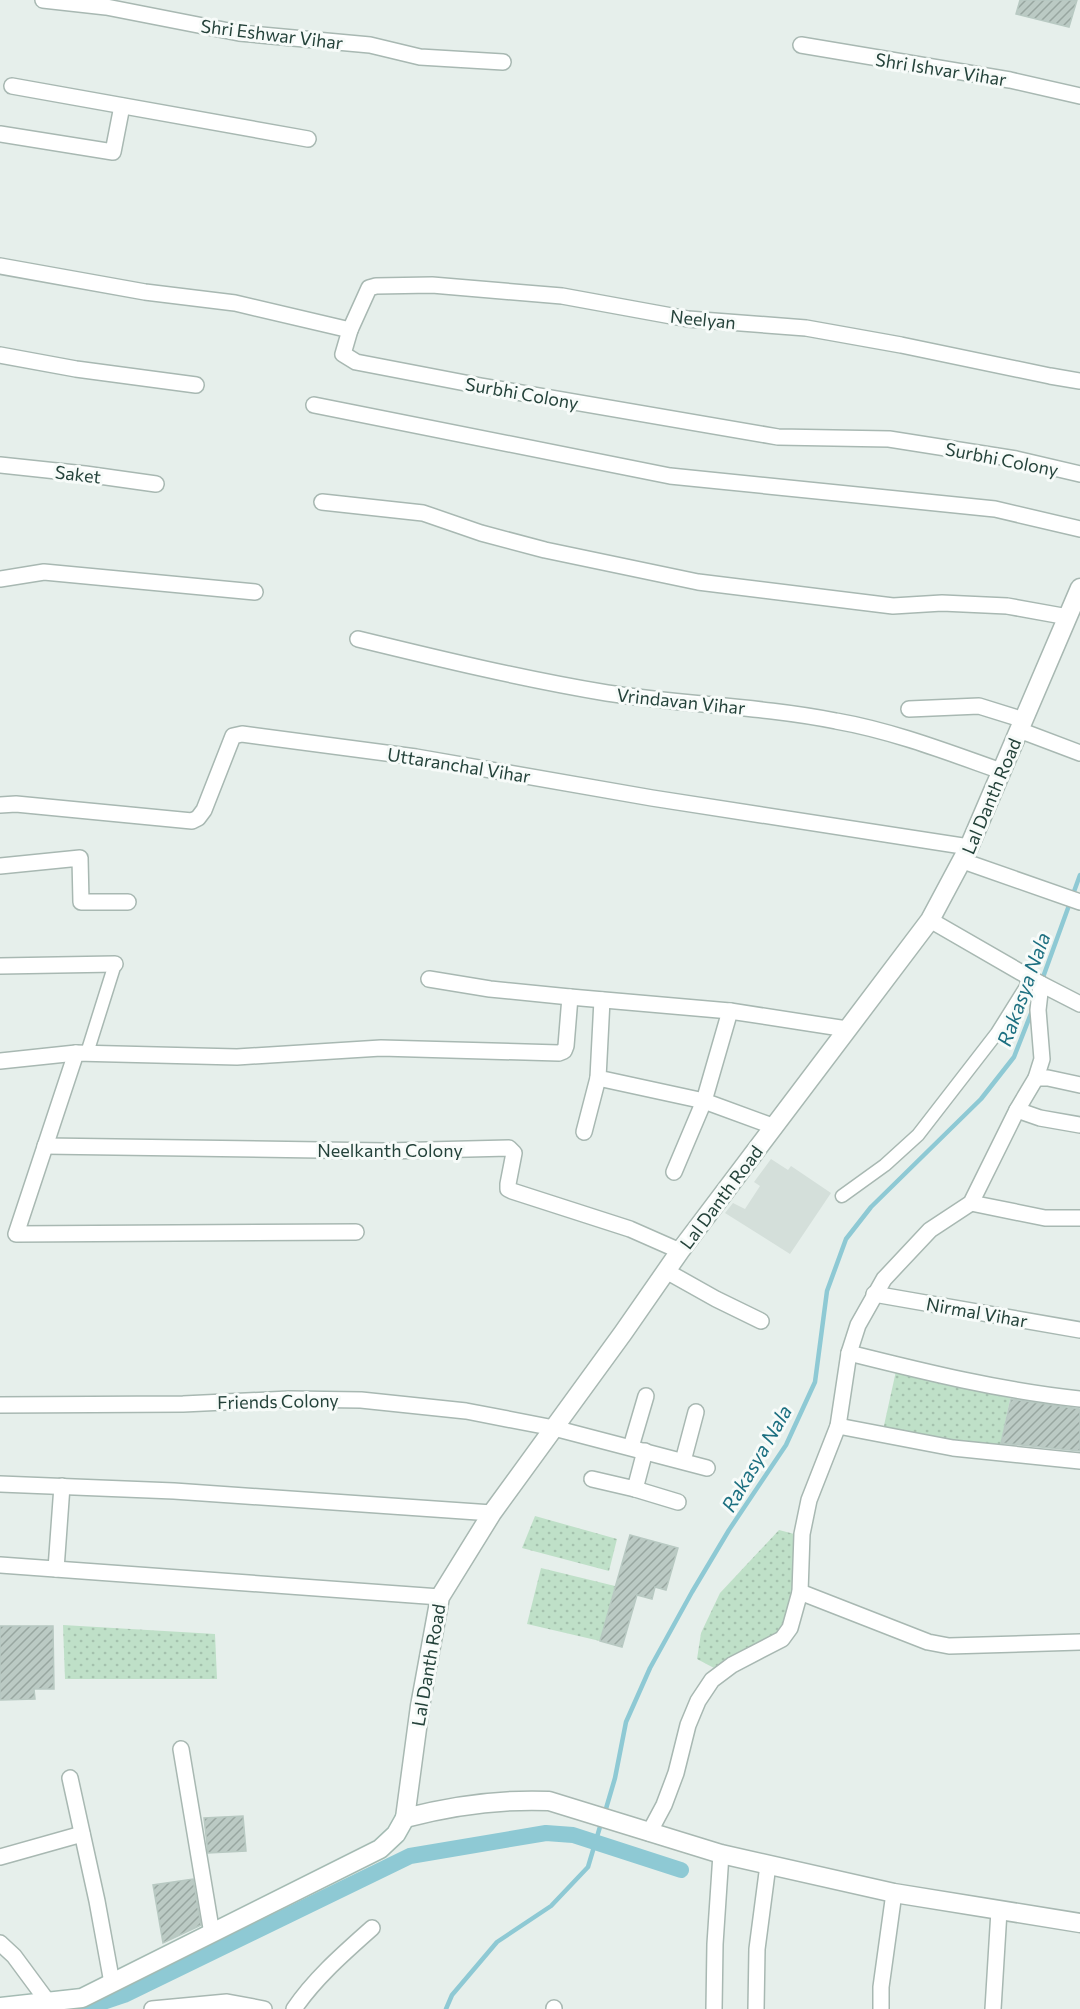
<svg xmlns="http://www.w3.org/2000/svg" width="1080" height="2009" font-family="Commissioner,sans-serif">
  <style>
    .built { fill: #d4dfda }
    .grass { fill: url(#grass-dots) }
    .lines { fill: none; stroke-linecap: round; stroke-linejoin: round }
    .stream { stroke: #8ec9d4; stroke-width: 4.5 }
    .canal { stroke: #8ec9d4; stroke-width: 16 }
    .building { fill: url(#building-hatch); stroke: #b8c9c2; stroke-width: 1.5 }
    .pedestrian-casing { stroke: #a8b8b2; stroke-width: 15 }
    .minor-casing { stroke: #a8b8b2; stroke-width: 18 }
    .tertiary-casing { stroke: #a8b8b2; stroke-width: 21 }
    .secondary-casing { stroke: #a4bbb3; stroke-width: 21 }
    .pedestrian { stroke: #fff; stroke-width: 12 }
    .minor { stroke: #fff; stroke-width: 15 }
    .tertiary { stroke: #fff; stroke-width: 18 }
    .secondary { stroke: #fff; stroke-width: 18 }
    .labels { text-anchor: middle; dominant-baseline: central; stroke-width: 6; stroke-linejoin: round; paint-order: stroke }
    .street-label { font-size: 18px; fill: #24423a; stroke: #f7fbf9 }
    .water-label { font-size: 20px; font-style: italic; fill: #1c6f80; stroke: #f7fbf9 }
  </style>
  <defs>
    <pattern id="grass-dots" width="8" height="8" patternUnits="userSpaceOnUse" patternTransform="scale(1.5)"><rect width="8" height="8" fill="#bfe0c8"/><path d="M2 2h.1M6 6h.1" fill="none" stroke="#a4c1ad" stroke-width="1.8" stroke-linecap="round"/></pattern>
    <pattern id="building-hatch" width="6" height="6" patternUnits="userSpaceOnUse" patternTransform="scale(1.5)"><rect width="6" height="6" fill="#bbcac4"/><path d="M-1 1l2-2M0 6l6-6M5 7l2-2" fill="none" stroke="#98a6a0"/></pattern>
  </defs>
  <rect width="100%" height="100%" fill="#e6efeb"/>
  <polygon class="built" points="771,1159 788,1170 791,1166 831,1193 790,1254 725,1213 733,1203 745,1209 760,1186 754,1182"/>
  <g class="grass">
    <polygon points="896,1371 1011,1395 1000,1447 944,1442 883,1430"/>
    <polygon points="535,1516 617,1539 609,1571 522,1548"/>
    <polygon points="779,1530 798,1535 796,1580 786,1619 777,1638 714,1668 697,1659 701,1633 720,1593"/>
    <polygon points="541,1568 615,1586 600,1641 527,1624"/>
    <polygon points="63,1625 215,1634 217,1679 65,1679"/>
  </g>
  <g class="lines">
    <g class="stream">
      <polyline points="1042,980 1080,875"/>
      <polyline points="605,1812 615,1778 626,1722 650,1668 692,1592 729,1530 786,1445 815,1382 827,1291 846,1239 871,1207 981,1099 1014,1057 1032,1011"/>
      <polyline points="446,2009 452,1995 497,1942 551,1906 588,1867 602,1820"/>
    </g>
    <polyline class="canal" points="82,2009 124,1995 410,1856 546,1833 573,1835 681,1870"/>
  </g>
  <g class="building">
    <polygon points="1020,0 1077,0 1069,27 1016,14"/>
    <polygon points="1011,1399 1080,1409 1080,1451 1001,1443"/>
    <polygon points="630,1535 678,1548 666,1590 655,1587 652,1599 637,1595 622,1647 600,1641"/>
    <polygon points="0,1626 53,1626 54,1689 34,1689 35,1699 0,1700"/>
    <polygon points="243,1816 246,1851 208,1853 204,1818"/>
    <polygon points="193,1879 201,1925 163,1943 153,1885"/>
  </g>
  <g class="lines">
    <g class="pedestrian-casing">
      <g id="pedestrian">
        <polyline points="87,1053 115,964"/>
        <polyline points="842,1196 885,1165 918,1135 997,1033 1027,985 1026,975"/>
      </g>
    </g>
    <g class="minor-casing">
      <g id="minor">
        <polyline points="43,0 106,7 239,33 370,45 420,57 503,62"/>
        <polyline points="801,45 1010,80 1080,96"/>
        <polyline points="12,86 308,139"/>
        <polyline points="0,134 113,152 122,106"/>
        <polyline points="0,266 145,292 235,303 350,330 343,354 356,362 481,386 778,437 889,439 1016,459 1080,474"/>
        <polyline points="350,330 369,288 376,286 432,285 562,296 688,319 806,328 901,345 1050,376 1080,381"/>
        <polyline points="0,355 76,369 196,385"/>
        <polyline points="314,405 670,476 995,509 1080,529"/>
        <polyline points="0,465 85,474 156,484"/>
        <polyline points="322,502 423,513 481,533 545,550 698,582 893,606 942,603 1007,606 1068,617"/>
        <polyline points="0,579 44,572 255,592"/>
        <path d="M358 639C440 659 523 679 607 693 683 705 761 706 836 721 893 731 947 752 1001 771"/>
        <polyline points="909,709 979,706 1024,720"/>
        <polyline points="1019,730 1080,753"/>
        <polyline points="0,805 16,804 192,821 198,818 204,810 233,736 242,734 416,757 652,798 969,847"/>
        <polyline points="963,861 1080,902"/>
        <polyline points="0,866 80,858 81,902 128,902"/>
        <polyline points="930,920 1041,984 1080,1004"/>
        <polyline points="0,966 115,964"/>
        <polyline points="429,979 490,989 570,997 730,1011 847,1029"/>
        <polyline points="602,1000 598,1078 704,1101 775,1127"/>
        <polyline points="76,1053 16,1234 356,1232"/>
        <polyline points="0,1061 76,1053 237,1057 381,1048 559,1053 564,1051 566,1046 570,997"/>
        <polyline points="1036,1078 1048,1078 1080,1085"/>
        <polyline points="1017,1110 1040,1118 1080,1125"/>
        <polyline points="584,1132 598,1078"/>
        <polyline points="45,1146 386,1151 509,1148 514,1153 508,1184 508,1189 512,1191 630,1229 680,1251"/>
        <polyline points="674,1172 704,1101 730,1011"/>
        <polyline points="971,1203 1045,1218 1080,1218"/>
        <polyline points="666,1271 716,1299 761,1321"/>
        <polyline points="874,1294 1080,1330"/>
        <path d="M849 1353C925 1372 1002 1391 1080 1399"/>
        <polyline points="0,1405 183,1404 289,1399 361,1400 466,1411 554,1428 707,1468"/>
        <polyline points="838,1426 953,1448 1080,1461"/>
        <polyline points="631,1447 646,1396"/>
        <polyline points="683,1461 696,1412"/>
        <polyline points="592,1479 635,1489 645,1451"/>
        <polyline points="0,1484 174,1491 492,1513"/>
        <polyline points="635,1489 678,1502"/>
        <polyline points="0,1565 440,1597"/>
        <polyline points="56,1569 62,1486"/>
        <polyline points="800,1592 928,1642 949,1646 1080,1642"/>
        <polyline points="181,1749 212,1934"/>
        <polyline points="70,1778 97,1901 112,1983"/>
        <polyline points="649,1833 664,1805 676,1773 688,1725 698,1701 712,1680 732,1665 782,1639 790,1628 800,1592 802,1534 809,1500 838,1426 849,1353 858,1325 884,1279 930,1230 971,1203 1017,1110 1036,1078 1042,1059 1038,1010 1041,984"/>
        <polyline points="0,1857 82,1834"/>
        <polyline points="0,1943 14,1956 48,2002"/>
        <polyline points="554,2008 554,2009"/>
        <polyline points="152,2009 227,2002 264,2009"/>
        <path d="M294 2009C315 1978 344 1953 372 1928"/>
        <polyline points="714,2009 715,1944 721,1854"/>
        <polyline points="756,2009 757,1949 768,1865"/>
        <polyline points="881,2009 881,1987 894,1893"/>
        <polyline points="993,2009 999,1911"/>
      </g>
    </g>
    <g class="tertiary-casing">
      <path id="tertiary" d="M1080 588 969 847 930 920 680 1251 623 1333 492 1513 440 1597 420 1706 405 1818C451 1806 501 1799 549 1801L721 1854 894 1893 1080 1923"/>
    </g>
    <g class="secondary-casing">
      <polyline id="secondary" points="0,2007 82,1998 380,1849 396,1834 405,1818"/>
    </g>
    <use href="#pedestrian" class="pedestrian"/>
    <use href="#minor" class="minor"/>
    <use href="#tertiary" class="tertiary"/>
    <use href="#secondary" class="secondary"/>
  </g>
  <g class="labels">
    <g class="street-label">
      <text transform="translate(272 34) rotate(7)">Shri Eshwar Vihar</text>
      <text transform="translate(941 69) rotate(9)">Shri Ishvar Vihar</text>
      <text transform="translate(703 319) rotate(6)">Neelyan</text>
      <text transform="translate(522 393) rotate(10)">Surbhi Colony</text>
      <text transform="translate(1002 459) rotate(11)">Surbhi Colony</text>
      <text transform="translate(78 474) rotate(7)">Saket</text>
      <text transform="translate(681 701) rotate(6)">Vrindavan Vihar</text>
      <text transform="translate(459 765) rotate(9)">Uttaranchal Vihar</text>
      <text transform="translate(991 796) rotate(-67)">Lal Danth Road</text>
      <text x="390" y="1150">Neelkanth Colony</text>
      <text transform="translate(721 1197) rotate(-53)">Lal Danth Road</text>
      <text transform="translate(977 1312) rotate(10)">Nirmal Vihar</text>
      <text transform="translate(278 1401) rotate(-1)">Friends Colony</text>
      <text transform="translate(428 1665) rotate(-80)">Lal Danth Road</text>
    </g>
    <g class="water-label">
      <text transform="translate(1023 989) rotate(-70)">Rakasya Nala</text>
      <text transform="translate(756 1458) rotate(-60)">Rakasya Nala</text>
    </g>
  </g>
</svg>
